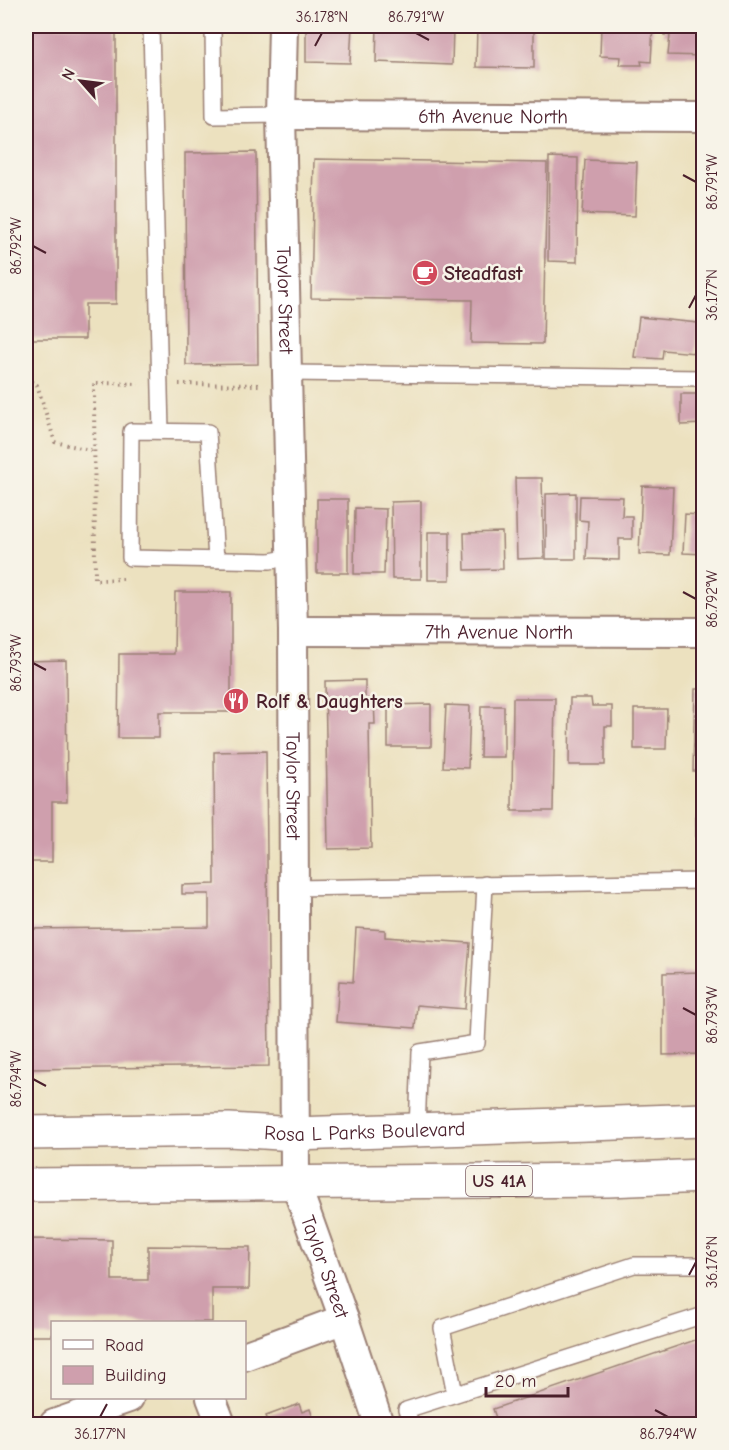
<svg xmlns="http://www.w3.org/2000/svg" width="729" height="1450" font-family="'Comic Neue',sans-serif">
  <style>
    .building { fill: #cf9fad }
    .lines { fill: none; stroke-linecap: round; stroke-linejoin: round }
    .lane-casing { stroke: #9b8075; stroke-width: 18 }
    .street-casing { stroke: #9b8075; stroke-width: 32 }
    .primary-casing { stroke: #9b8075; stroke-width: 36 }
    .path { stroke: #9b8075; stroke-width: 4; stroke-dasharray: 1.5 4.5; stroke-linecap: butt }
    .lane { stroke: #fff; stroke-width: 15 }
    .street { stroke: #fff; stroke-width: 28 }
    .primary { stroke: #fff; stroke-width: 33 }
    .ticks { fill: none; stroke: #4a1f2b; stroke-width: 2 }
    .labels { text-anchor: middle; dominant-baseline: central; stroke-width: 5; stroke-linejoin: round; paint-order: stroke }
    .shield { fill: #f7f3e8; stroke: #7e5f64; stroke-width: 1.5 }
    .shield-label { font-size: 18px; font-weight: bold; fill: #4a1f2b }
    .street-label { font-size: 20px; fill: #4a1f2b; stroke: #f7f3e8 }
    .poi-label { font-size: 20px; font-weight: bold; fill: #4a1f2b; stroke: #f7f3e8; text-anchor: start }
    .neatline { fill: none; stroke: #4a1f2b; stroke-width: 2 }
    .ticks-label { font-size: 15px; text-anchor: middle; fill: #4a1f2b }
  </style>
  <rect width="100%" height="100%" fill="#f7f3e8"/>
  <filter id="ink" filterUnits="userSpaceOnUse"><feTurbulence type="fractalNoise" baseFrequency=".0167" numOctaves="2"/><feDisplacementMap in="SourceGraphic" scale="12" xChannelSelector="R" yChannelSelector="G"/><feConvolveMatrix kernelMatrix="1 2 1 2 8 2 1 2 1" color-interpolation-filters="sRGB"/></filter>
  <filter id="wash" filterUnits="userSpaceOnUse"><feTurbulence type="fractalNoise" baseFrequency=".008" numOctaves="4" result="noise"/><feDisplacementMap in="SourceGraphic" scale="24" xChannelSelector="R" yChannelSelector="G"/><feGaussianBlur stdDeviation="1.35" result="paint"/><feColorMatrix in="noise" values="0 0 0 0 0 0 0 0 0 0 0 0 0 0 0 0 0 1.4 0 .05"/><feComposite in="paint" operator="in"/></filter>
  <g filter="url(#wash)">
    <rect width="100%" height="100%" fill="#ece1bf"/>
    <g id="blocks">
      <g class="building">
        <polygon points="26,26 116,26 116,304 85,304 85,339 26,339"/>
        <polygon points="306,26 352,26 350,63 306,62"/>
        <polygon points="377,26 453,26 452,65 376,62"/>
        <polygon points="477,26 534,26 534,68 476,67"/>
        <polygon points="601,26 653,26 651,62 641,61 642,65 620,65 621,57 600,56"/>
        <polygon points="665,26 704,26 704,56 668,55 670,35 664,35"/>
        <polygon points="256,152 258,364 186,365 185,153"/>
        <polygon points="549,157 578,158 577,262 548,261"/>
        <polygon points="314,159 547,163 543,344 471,343 472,300 311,298"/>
        <polygon points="585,160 637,162 635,216 582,214"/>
        <polygon points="639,317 698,323 695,353 663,350 662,359 634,357"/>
        <polygon points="681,394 704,394 704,424 681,425"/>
        <polygon points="515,478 542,478 544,558 517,559"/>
        <polygon points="642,486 673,487 670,555 639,554"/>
        <polygon points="576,493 576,559 546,559 546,494"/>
        <polygon points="580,496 623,497 622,516 632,516 632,539 619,539 619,560 586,559 588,521 579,520"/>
        <polygon points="701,498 704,498 704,554 683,553 685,514 700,515"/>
        <rect x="317" y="499" width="31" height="74"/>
        <polygon points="421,501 421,579 392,579 391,502"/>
        <polygon points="355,508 386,509 384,574 354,574"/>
        <rect x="428" y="532" width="22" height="48"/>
        <polygon points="502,532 503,569 465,570 464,533"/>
        <polygon points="175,592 231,592 231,712 159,712 159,738 118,738 119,654 174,654"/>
        <polygon points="66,660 67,802 52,802 52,862 26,862 26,661"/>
        <polygon points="365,680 365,699 374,699 375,724 369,724 371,848 328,849 325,681"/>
        <polygon points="695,689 704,689 704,771 693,771"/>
        <polygon points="513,698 555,698 553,811 512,811"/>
        <polygon points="570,698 591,698 592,706 612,706 612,726 605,726 605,765 569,765"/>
        <polygon points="431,704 431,747 388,747 388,705"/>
        <polygon points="446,705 470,706 468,768 443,767"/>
        <polygon points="481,706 504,706 504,757 480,757"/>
        <polygon points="634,709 667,709 666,749 634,749"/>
        <polygon points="266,751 269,1066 26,1069 26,929 209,927 209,894 182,894 182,885 215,884 214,752"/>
        <rect x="696" y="817" width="8" height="31"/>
        <polygon points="356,928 385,930 385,937 470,943 465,1009 417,1005 415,1028 336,1022 339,981 353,982"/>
        <polygon points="702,972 702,1054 663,1055 663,973"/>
        <polygon points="26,1239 112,1240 112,1280 148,1280 148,1246 250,1247 249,1289 212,1289 212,1322 52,1322 52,1336 26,1336"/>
        <polygon points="704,1337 704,1424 498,1424 493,1409"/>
        <polygon points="299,1404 302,1412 310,1409 315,1424 269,1424 266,1416"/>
      </g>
    </g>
  </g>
  <g filter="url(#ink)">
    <use href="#blocks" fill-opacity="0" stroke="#9b8075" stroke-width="1.5"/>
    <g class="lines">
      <g class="lane-casing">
        <g id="lane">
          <polyline points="151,26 161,431"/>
          <polyline points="213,26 214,116 281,115"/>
          <polyline points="288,373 704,378"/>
          <polyline points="216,560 208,432 131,431 130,558 270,561 292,557"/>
          <polyline points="294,888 704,881"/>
          <polyline points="417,1130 420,1052 477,1043 485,884"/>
          <polyline points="455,1394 442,1328 634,1265 704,1265"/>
          <polyline points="411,1424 406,1410 704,1315"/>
        </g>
      </g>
      <g class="street-casing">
        <g id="street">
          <path id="s1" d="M283 26 281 115 293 631 295 1182 344 1319 379 1424"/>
          <path id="s2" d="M281 115 704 117"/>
          <path id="s3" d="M293 631 704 632"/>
          <polyline points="244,1356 344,1319"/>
          <polyline points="211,1398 221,1424"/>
          <polyline points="54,1424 129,1398"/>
        </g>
      </g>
      <g class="primary-casing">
        <g id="primary">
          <path id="s4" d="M26 1133 229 1130 295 1134 704 1120"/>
          <polyline points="26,1185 608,1180 704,1176"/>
        </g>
      </g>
      <g class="path">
        <polyline points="26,379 37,385 55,442 94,451"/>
        <polyline points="179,384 262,385"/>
        <polyline points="123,579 95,580 94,383 139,384"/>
      </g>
      <use href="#lane" class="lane"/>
      <use href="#street" class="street"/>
      <use href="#primary" class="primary"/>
    </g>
  </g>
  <path class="ticks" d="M416 33 429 40M315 46 322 33M683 175 696 182M33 246 46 253M689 308 696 295M683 592 696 599M33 663 46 670M683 1008 696 1015M33 1079 46 1086M689 1275 696 1262M655 1410 668 1417M100 1417 107 1404"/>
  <defs>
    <g id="cafe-disc" transform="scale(1.35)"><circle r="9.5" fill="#d1495b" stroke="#f7f3e8"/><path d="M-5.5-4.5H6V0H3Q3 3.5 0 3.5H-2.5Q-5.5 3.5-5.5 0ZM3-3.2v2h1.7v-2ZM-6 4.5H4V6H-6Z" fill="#fff"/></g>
    <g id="restaurant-disc" transform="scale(1.35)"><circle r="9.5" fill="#d1495b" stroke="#f7f3e8"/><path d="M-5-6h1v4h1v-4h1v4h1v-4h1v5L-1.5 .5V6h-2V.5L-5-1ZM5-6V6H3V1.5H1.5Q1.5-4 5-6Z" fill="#fff"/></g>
  </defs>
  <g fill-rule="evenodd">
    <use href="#cafe-disc" x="425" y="273"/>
    <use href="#restaurant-disc" x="236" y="701"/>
  </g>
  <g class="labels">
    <rect class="shield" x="466" y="1166" width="66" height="30" rx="4.5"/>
    <g class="shield-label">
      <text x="499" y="1181">US 41A</text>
    </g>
    <g class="street-label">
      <text stroke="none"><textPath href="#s2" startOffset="212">6th Avenue North</textPath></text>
      <text stroke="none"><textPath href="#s1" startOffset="274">Taylor Street</textPath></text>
      <text stroke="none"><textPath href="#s3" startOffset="206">7th Avenue North</textPath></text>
      <text stroke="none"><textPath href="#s1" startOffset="760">Taylor Street</textPath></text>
      <text stroke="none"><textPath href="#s4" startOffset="339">Rosa L Parks Boulevard</textPath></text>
      <text stroke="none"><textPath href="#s1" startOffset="1246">Taylor Street</textPath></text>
    </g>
    <g class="poi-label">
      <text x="444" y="273">Steadfast</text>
      <text x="256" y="701">Rolf &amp; Daughters</text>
    </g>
  </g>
  <rect width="729" height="1450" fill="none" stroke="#f7f3e8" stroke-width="66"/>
  <rect x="51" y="1321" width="195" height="78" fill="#f7f3e8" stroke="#b29e9c" stroke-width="1.5"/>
  <rect x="63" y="1340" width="30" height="9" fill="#ffffff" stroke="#b29e9c" stroke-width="1.5"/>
  <text x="105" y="1351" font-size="18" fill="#4a1f2b">Road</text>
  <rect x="63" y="1366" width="30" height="18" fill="#cf9fad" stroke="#b29e9c" stroke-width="1.5"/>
  <text x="105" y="1381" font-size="18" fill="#4a1f2b">Building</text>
  <g transform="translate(81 81) rotate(298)" stroke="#f7f3e8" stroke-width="4.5" paint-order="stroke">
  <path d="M0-4.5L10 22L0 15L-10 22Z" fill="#4a1f2b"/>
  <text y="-9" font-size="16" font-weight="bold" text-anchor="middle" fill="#4a1f2b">N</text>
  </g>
  <path d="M486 1387v9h82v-9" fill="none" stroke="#4a1f2b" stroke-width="3"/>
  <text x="495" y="1387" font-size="18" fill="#4a1f2b" stroke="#f7f3e8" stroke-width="4.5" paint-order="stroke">20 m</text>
  <rect x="33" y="33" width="663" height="1384" class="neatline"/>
  <g class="ticks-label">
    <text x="322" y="22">36.178°N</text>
    <text x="416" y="22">86.791°W</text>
    <text transform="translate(712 182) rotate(-90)" y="5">86.791°W</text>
    <text transform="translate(16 246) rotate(-90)" y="5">86.792°W</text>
    <text transform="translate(712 295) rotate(-90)" y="5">36.177°N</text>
    <text transform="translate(712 599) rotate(-90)" y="5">86.792°W</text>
    <text transform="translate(16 663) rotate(-90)" y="5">86.793°W</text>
    <text transform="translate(712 1015) rotate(-90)" y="5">86.793°W</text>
    <text transform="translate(16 1079) rotate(-90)" y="5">86.794°W</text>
    <text transform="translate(712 1262) rotate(-90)" y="5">36.176°N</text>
    <text x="100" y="1439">36.177°N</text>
    <text x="668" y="1439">86.794°W</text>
  </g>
</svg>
